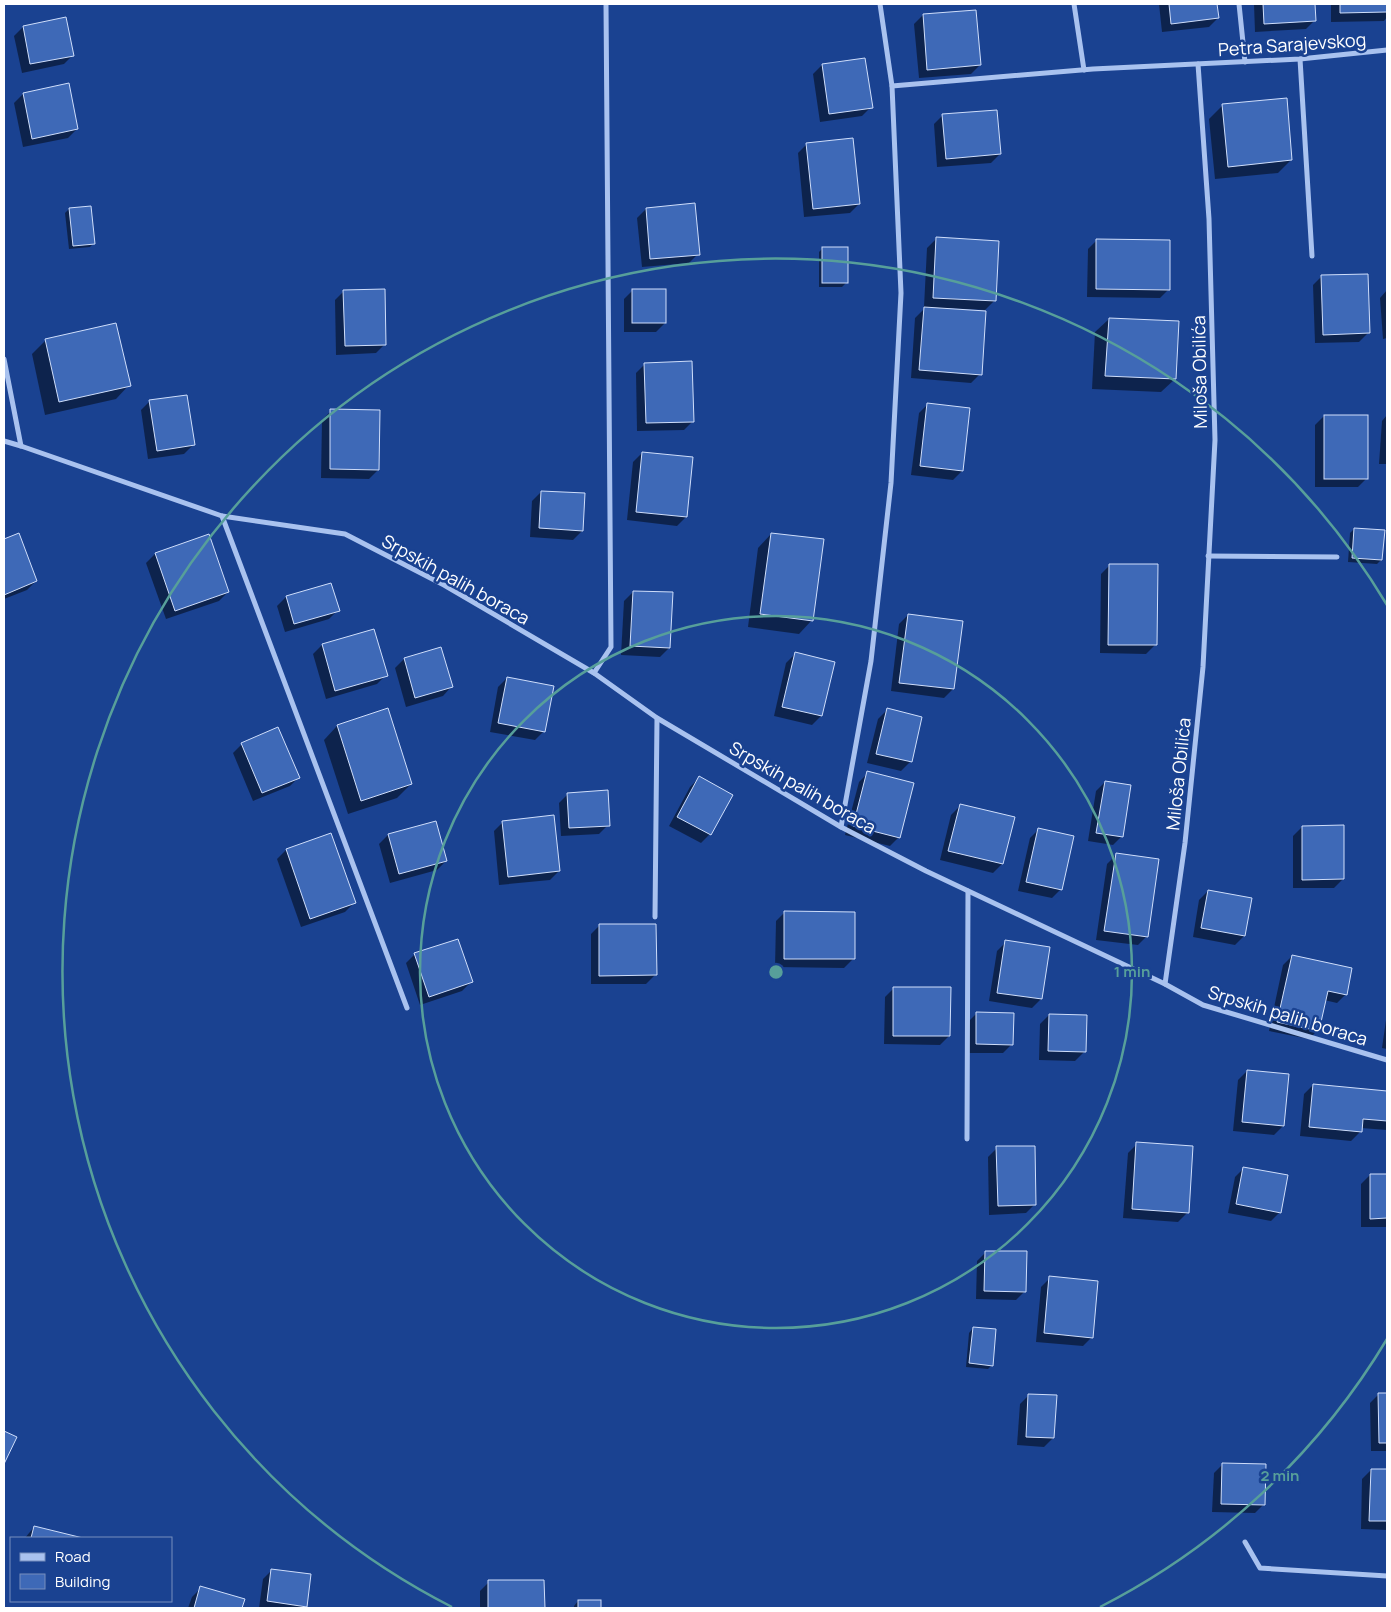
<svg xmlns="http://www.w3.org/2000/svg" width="1391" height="1612" font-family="Manrope,sans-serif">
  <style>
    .shadow { fill: #0007 }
    .building { fill: #3e69b7; stroke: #cfdefb }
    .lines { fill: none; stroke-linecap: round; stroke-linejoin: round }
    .minor { stroke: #a9c2ef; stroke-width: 5 }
    .ring { fill: none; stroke: #579f9a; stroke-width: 2.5 }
    .labels { text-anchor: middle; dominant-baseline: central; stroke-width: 5; stroke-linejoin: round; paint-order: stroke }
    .street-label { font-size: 18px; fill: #fff; stroke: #1a4291 }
    .centre { fill: #579f9a; stroke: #1a4291; stroke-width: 2.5 }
    .ring-label { font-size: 15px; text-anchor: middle; font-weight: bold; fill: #579f9a; stroke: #1a4291; stroke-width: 5; stroke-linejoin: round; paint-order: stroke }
  </style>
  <rect width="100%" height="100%" fill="#1a4291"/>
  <g class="shadow">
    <polygon points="1159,4 1216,4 1218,18 1209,27 1162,32"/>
    <polygon points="1254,4 1314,4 1315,20 1306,29 1255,32"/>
    <polygon points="1331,4 1387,4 1387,17 1384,21 1331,22"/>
    <polygon points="923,15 980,65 971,74 919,78 914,24"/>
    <polygon points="23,27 73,55 64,64 22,73 14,36"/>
    <polygon points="822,65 871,107 862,116 820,122 813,74"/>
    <polygon points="23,94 77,129 68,138 23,147 14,103"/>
    <polygon points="1223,105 1291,160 1278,173 1215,179 1209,119"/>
    <polygon points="943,115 1000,154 991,163 937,167 934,124"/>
    <polygon points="807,144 859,204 850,213 804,217 798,153"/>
    <polygon points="69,209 94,243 90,247 69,249 65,213"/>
    <polygon points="646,209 698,254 689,263 642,267 637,218"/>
    <polygon points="936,239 994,301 985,310 945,308 945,310 980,374 971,383 911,378 915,318 926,307 924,307 927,248"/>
    <polygon points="1097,240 1169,289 1160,298 1087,297 1088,249"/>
    <polygon points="823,248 846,283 842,287 819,287 819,252"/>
    <polygon points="1322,276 1368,333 1359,342 1315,343 1313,285"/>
    <polygon points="633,290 665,323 656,332 624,332 624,299"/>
    <polygon points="1387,290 1387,338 1383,339 1380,298"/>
    <polygon points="344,291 385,344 376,353 336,355 335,300"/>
    <polygon points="1109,319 1175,379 1161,392 1092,389 1095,332"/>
    <polygon points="115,324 129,385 116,399 45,415 32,354 45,341"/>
    <polygon points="645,364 693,421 684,430 637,431 636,373"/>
    <polygon points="150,401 193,445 184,454 148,459 141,410"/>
    <polygon points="928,404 962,471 953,480 911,475 919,413"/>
    <polygon points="331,411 378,470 369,479 321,478 322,420"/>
    <polygon points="1387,415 1387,464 1379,464 1382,421"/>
    <polygon points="1324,416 1367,478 1358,487 1315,487 1315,425"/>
    <polygon points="642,453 686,517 677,526 627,520 633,462"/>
    <polygon points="541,492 582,531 573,540 530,537 532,501"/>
    <polygon points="1354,529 1381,560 1377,564 1348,562 1350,533"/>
    <polygon points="771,534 812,620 799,634 748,627 758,548"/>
    <polygon points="18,535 36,581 27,590 4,599 4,541"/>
    <polygon points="155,554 228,592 219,601 166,619 146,563"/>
    <polygon points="1110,565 1155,645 1146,654 1100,653 1101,574"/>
    <polygon points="633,592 669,648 660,657 621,655 624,601"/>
    <polygon points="286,597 338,610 329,619 285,632 277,606"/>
    <polygon points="908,615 953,689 944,698 891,691 899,624"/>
    <polygon points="373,631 386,675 377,684 326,699 313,654 322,645"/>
    <polygon points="441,649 451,687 443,696 406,707 395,668 404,659"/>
    <polygon points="795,654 821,716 812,725 774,716 786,663"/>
    <polygon points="507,678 544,731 535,740 490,732 498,687"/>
    <polygon points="887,710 921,718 910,762 901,771 867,763 878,719"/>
    <polygon points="337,726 411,784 397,798 348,814 324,740"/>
    <polygon points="242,744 299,777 290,786 253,801 233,753"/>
    <polygon points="868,773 899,837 890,846 845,835 859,782"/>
    <polygon points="699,778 710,834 701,843 669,826 690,787"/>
    <polygon points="1105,782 1122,836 1113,845 1088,841 1096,791"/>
    <polygon points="568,794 608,825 599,834 561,836 559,803"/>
    <polygon points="960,806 1002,864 993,873 940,860 951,815"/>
    <polygon points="503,822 559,871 550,880 499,885 494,831"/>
    <polygon points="1302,827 1343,879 1334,888 1293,888 1293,836"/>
    <polygon points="1039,829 1061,889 1052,898 1018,891 1030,838"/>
    <polygon points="388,835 446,861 437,870 390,883 379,844"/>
    <polygon points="286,850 354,903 345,912 301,927 277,859"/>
    <polygon points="1116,855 1147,936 1138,945 1096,940 1107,864"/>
    <polygon points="1208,891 1251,899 1244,936 1235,945 1193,937 1199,900"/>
    <polygon points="785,912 853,959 844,968 775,967 776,921"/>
    <polygon points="600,925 655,975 646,984 591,984 591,934"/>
    <polygon points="1006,942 1049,948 1041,999 1032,1008 989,1001 997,951"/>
    <polygon points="415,954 471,982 462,991 420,1005 406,963"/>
    <polygon points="1292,956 1346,994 1337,1003 1324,1000 1318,1030 1309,1039 1269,1031 1283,965"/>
    <polygon points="894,988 949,1036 940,1045 884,1044 885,997"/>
    <polygon points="977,1013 1012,1044 1003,1053 967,1053 968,1022"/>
    <polygon points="1387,1013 1387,1049 1382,1048"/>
    <polygon points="1049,1015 1084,1052 1075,1061 1039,1060 1040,1024"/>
    <polygon points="1247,1071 1283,1126 1274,1135 1233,1131 1238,1080"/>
    <polygon points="1313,1085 1387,1093 1387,1130 1361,1128 1360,1132 1351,1141 1300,1136 1304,1094"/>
    <polygon points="1137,1144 1187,1213 1178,1222 1123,1218 1128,1153"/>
    <polygon points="997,1148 1035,1204 1026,1213 989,1215 988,1157"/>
    <polygon points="1244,1168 1280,1212 1271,1221 1228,1213 1235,1177"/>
    <polygon points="1370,1175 1387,1175 1387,1227 1361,1227 1361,1184"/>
    <polygon points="986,1252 1025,1291 1016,1300 976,1299 977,1261"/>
    <polygon points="1050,1278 1092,1337 1083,1346 1036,1342 1041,1287"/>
    <polygon points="973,1328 992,1365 988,1369 966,1367 969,1333"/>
    <polygon points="1379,1394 1387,1394 1387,1451 1371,1451 1370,1403"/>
    <polygon points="1029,1395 1053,1438 1044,1447 1017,1445 1020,1404"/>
    <polygon points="1223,1464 1264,1504 1255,1513 1212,1512 1214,1473"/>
    <polygon points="1371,1470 1387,1470 1387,1530 1361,1529 1362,1479"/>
    <polygon points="34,1527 78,1538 25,1538"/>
    <polygon points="272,1570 305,1606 303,1608 259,1608 263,1579"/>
    <polygon points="543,1581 543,1608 480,1608 480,1591 489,1582"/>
    <polygon points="201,1588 243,1600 241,1608 188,1608 192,1597"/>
    <polygon points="578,1601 600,1601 600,1608 574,1608 574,1606"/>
  </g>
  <g class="building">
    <polygon points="1169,4 1217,4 1219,18 1171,24"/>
    <polygon points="1263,4 1315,4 1316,21 1264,24"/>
    <polygon points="1340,4 1387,4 1387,12 1340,13"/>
    <polygon points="976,10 981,65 927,70 923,14"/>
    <polygon points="66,17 74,56 30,64 23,26"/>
    <polygon points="865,58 873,108 829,114 822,64"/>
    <polygon points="69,83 78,129 32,139 23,93"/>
    <polygon points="1287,98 1292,160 1228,167 1222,104"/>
    <polygon points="997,110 1001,154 946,159 942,114"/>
    <polygon points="853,138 860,204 813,209 806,143"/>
    <polygon points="695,203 700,255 650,259 646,208"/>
    <polygon points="91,206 95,244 73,246 69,208"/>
    <polygon points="936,237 999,241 996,301 933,298"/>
    <polygon points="1096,239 1170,240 1170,290 1096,289"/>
    <rect x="822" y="247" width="26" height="36"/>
    <polygon points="1368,274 1370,333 1323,335 1321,275"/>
    <polygon points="385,289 386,345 345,346 343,290"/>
    <rect x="632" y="289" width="34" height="34"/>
    <polygon points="924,307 986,311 982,375 919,370"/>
    <polygon points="1109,318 1179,321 1176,379 1105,376"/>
    <polygon points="116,323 131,386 59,402 45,339"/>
    <polygon points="692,361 694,422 646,423 644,363"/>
    <polygon points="187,395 195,445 157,451 149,400"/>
    <polygon points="927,403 970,408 963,471 920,466"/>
    <polygon points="330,409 380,410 379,470 330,469"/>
    <rect x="1324" y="415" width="44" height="64"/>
    <polygon points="642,452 693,457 687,517 636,512"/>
    <polygon points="541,491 585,493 583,531 539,528"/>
    <polygon points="1354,528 1385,530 1382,560 1352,558"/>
    <polygon points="19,533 37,581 4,595 4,539"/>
    <polygon points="771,533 824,539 813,621 760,614"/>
    <polygon points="209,534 229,592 175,611 155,553"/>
    <polygon points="1109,564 1158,564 1157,645 1108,645"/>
    <polygon points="331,583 340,611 294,624 286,596"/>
    <polygon points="633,591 673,592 670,648 630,646"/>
    <polygon points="908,614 963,621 954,689 899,683"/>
    <polygon points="374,629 388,676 335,691 322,644"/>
    <polygon points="441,647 453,687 415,698 404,658"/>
    <polygon points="795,652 835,662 822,716 782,707"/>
    <polygon points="507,677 554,686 545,732 498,723"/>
    <polygon points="388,708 412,784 361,801 337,725"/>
    <polygon points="887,708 922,717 912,762 876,754"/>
    <polygon points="278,727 300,778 262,793 241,743"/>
    <polygon points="867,771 914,783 900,838 853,826"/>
    <polygon points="699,776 733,795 711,835 677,817"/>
    <polygon points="1105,781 1131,785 1123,837 1096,833"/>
    <polygon points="608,790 610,826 569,828 567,793"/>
    <polygon points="960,804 1015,817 1003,864 948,851"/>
    <polygon points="554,815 560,871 508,877 502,821"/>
    <polygon points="436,821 447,861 399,874 388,834"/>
    <polygon points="1344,825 1344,879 1302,880 1302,826"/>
    <polygon points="1038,828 1074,836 1062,890 1026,882"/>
    <polygon points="331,833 356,903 310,919 286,849"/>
    <polygon points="1116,853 1159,859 1148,937 1104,931"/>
    <polygon points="1208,890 1252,898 1245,936 1201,928"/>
    <polygon points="784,911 855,912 855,959 784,959"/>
    <polygon points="599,924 656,924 657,975 599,976"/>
    <polygon points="458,939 473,982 429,997 414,953"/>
    <polygon points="1005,940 1050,947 1042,999 997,993"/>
    <polygon points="1292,955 1352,968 1347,995 1328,991 1319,1031 1277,1022"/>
    <polygon points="893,987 951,987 950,1036 893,1036"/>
    <polygon points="976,1012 1014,1013 1013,1045 976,1044"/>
    <polygon points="1049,1014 1087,1015 1086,1052 1048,1051"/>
    <polygon points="1247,1070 1289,1074 1284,1126 1242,1122"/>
    <polygon points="1313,1084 1387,1091 1387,1121 1363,1119 1362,1132 1309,1127"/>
    <polygon points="1136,1142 1193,1146 1189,1213 1132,1209"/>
    <polygon points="996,1146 1035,1146 1036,1205 998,1206"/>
    <polygon points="1243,1167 1288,1175 1281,1213 1236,1204"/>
    <polygon points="1370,1174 1387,1174 1387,1218 1370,1219"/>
    <polygon points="985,1251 1027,1251 1026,1292 984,1291"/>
    <polygon points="1049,1276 1098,1281 1093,1338 1044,1333"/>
    <polygon points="973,1327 996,1329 993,1366 969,1363"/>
    <polygon points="1378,1393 1387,1393 1387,1443 1379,1443"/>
    <polygon points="1028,1394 1057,1395 1054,1438 1026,1437"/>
    <polygon points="4,1431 17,1437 4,1464"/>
    <polygon points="1222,1463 1266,1464 1265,1505 1221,1504"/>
    <polygon points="1371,1469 1387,1469 1387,1521 1369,1521"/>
    <polygon points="34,1526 83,1538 31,1538"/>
    <polygon points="271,1569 311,1574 307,1607 267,1601"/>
    <polygon points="488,1580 544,1580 545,1608 488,1608"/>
    <polygon points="200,1586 245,1599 242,1608 194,1608"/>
    <rect x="578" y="1600" width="23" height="8"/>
  </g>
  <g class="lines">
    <g class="minor">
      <polyline points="1074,4 1084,70"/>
      <polyline points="1239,4 1245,62"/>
      <polyline points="1300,59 1312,256"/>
      <polyline points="892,86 1093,69 1300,59 1387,50"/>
      <polyline points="4,359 21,446"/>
      <polyline points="4,441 21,446 222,516 345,534 444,585 594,673 657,718 841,827 926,871 1165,984 1203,1005 1387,1060"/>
      <polyline points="222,516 407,1008"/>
      <polyline points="1208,556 1337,557"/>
      <polyline points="594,673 611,647 606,4"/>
      <polyline points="841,827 871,661 891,483 901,293 892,86 880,4"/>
      <polyline points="655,917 657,718"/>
      <polyline points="1165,984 1185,843 1203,667 1215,440 1209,219 1198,64"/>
      <polyline points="967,1139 968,891"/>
      <polyline points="1245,1542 1260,1568 1387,1576"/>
    </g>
  </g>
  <g class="ring">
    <circle cx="776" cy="972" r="356"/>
    <path d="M1387 1339A713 713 0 0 1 1100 1607M452 1607A713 713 0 1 1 1387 605"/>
  </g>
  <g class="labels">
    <g class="street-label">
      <text transform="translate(1292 44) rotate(-4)">Petra Sarajevskog</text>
      <text transform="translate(1199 372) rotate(-91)">Miloša Obilića</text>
      <text transform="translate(456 579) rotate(29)">Srpskih palih boraca</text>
      <text transform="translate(1178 774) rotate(-84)">Miloša Obilića</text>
      <text transform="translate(803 787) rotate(30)">Srpskih palih boraca</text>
      <text transform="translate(1288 1015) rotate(17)">Srpskih palih boraca</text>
    </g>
  </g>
  <circle cx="776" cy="972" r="8" class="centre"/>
  <g class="ring-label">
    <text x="1132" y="977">1 min</text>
    <text x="1280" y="1481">2 min</text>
  </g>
  <rect width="1391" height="1612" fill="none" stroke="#ffffff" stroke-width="10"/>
  <rect x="10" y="1537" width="162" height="65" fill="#1a4291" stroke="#768ebd"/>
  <rect x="20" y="1553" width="25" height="8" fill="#a9c2ef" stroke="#768ebd"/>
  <text x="55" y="1562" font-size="15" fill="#ffffff">Road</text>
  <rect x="20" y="1574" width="25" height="15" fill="#3e69b7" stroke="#768ebd"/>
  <text x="55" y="1587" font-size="15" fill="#ffffff">Building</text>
</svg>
